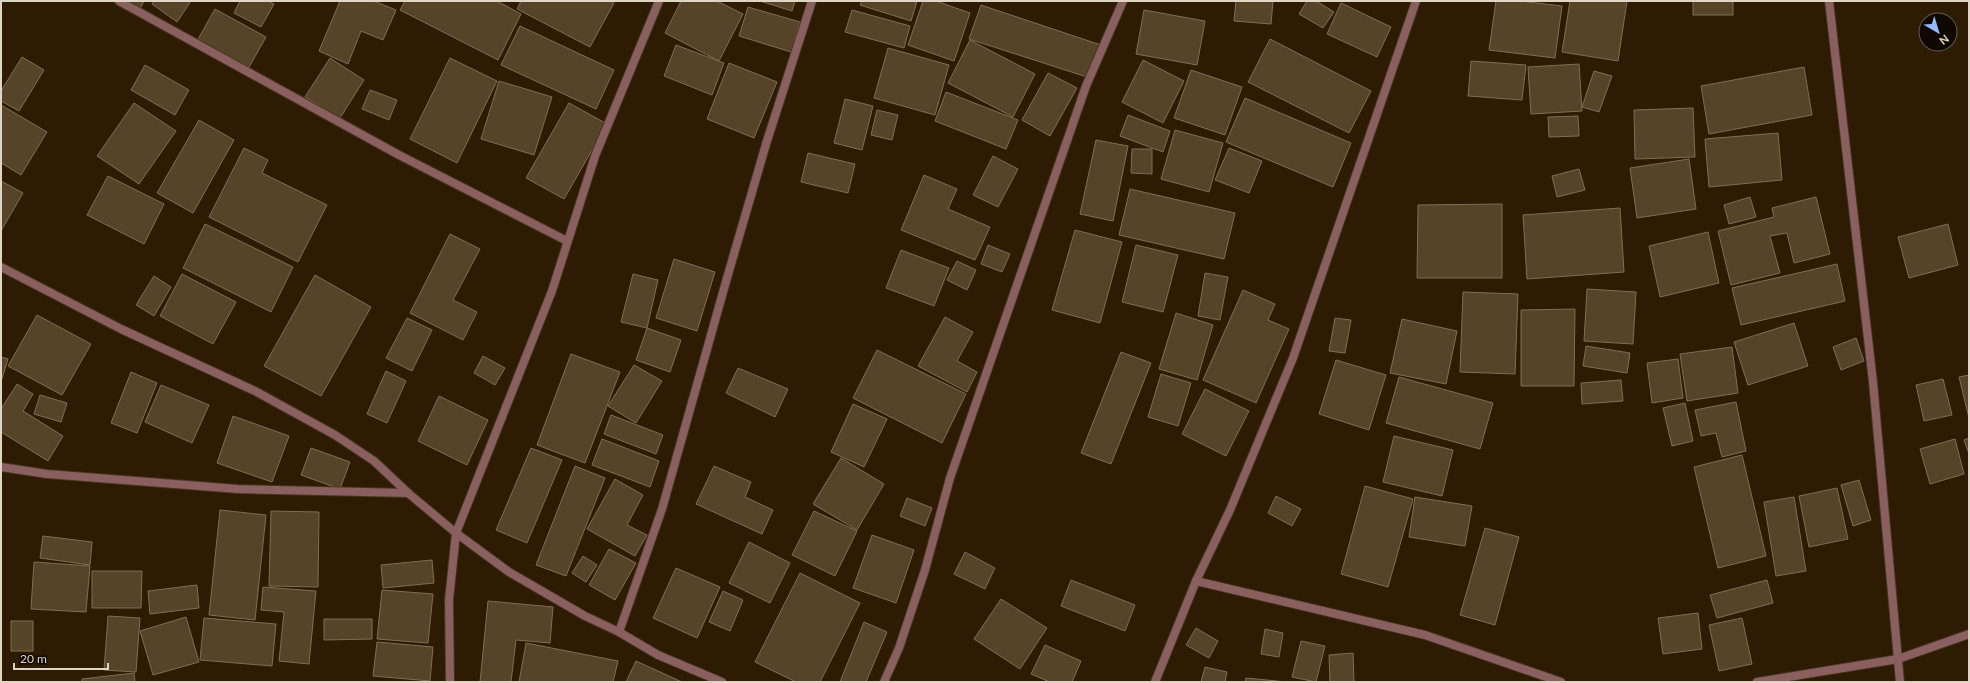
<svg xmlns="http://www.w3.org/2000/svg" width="1970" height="683" font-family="Lato,sans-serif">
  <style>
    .building { fill: #564429; stroke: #816e52 }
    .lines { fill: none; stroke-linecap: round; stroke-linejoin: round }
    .minor-casing { stroke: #46351e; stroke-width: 10 }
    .minor { stroke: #8a5f5f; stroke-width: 8 }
  </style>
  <rect width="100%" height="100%" fill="#2d1b03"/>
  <g class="building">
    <polygon points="126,1 144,1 140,9"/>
    <polygon points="154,1 191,1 177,22 152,4"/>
    <polygon points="240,1 268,1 274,4 261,27 234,13"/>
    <polygon points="340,1 374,1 396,10 383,40 361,31 348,64 319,51"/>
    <polygon points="405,1 497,1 521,14 498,60 400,10"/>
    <polygon points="521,1 611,1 614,3 590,47 517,9"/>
    <polygon points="681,1 717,1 743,14 719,61 665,33"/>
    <polygon points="760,1 795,1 792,11"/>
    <polygon points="862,1 917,1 911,21 860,5"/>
    <polygon points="923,1 936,1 970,13 954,61 908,45"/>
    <polygon points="1236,1 1273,1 1271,24 1234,21"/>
    <polygon points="1307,1 1316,1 1334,12 1323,28 1299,14"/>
    <polygon points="1496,1 1520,1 1562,6 1555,58 1489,50"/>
    <polygon points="1570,1 1627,1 1618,61 1562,52"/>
    <rect x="1693" y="1" width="40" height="14"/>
    <polygon points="1341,3 1391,27 1377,57 1327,34"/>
    <polygon points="981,5 1101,45 1090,78 969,39"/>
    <polygon points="748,7 800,22 791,52 739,36"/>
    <polygon points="215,9 266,37 248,69 197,41"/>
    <polygon points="852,10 910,26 904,48 845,32"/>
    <polygon points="1144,10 1205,21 1197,65 1136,54"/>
    <polygon points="520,26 614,70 596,109 501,65"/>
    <polygon points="1270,39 1371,91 1349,133 1248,82"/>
    <polygon points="970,40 1035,74 1013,117 948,83"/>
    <polygon points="676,45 724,63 712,95 664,76"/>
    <polygon points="888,48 949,65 935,115 874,98"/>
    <polygon points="22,57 44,70 19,111 1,101 1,91"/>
    <polygon points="330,58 364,80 340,118 305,97"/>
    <polygon points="450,58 497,81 457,163 410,139"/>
    <polygon points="1143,60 1184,81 1163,123 1122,102"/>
    <polygon points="1471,61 1526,65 1522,100 1468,96"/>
    <polygon points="729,63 777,82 754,138 707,119"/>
    <polygon points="1579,64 1582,111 1531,114 1528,67"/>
    <polygon points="145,65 189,90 175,115 131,90"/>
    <polygon points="1804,67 1812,115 1709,134 1701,86"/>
    <polygon points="1191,70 1242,87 1225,135 1174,118"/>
    <polygon points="1594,71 1612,76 1599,112 1582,107"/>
    <polygon points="1048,73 1077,88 1050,136 1022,120"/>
    <polygon points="499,81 552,97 534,155 481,139"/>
    <polygon points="370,90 397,100 389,120 362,109"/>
    <polygon points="946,92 1018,120 1006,149 935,121"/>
    <polygon points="1245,98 1351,143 1333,187 1226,142"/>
    <polygon points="845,99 873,106 862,150 834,143"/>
    <polygon points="134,103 176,131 139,184 97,156"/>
    <polygon points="569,103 607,124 564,199 526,178"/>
    <polygon points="1,105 47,132 21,175 1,163"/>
    <polygon points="1693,108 1695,157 1635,159 1634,110"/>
    <polygon points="877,110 898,115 892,140 871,135"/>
    <polygon points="1128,115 1170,131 1163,152 1120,136"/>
    <polygon points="1578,116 1579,136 1549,137 1548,117"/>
    <polygon points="199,120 234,140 193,213 157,193"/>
    <polygon points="1175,130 1223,143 1209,192 1161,179"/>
    <polygon points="1778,133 1782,180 1709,187 1705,139"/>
    <polygon points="1096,140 1128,146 1113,221 1080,214"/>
    <polygon points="244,148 268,160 262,173 327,205 298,262 209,217"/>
    <polygon points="1229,148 1262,161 1249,193 1215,180"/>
    <polygon points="1132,149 1152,149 1152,174 1131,173"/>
    <polygon points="808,153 855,164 848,193 801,182"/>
    <polygon points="993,156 1018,169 998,207 973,195"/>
    <polygon points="1689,159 1696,209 1637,218 1630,168"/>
    <polygon points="1579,169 1585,190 1557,197 1552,176"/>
    <polygon points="924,175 957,189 948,209 990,227 975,260 901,230"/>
    <polygon points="108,176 164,204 144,244 87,215"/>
    <polygon points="1,181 23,193 1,231"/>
    <polygon points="1130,189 1235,213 1224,259 1119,235"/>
    <polygon points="1750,197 1756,217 1729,224 1724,205"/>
    <polygon points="1816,197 1830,254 1794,263 1787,233 1770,236 1780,273 1731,285 1718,231 1774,217 1772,208"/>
    <polygon points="1502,204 1502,278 1417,278 1418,205"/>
    <polygon points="1620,208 1624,272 1527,279 1523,215"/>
    <polygon points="205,224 293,267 271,312 183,268"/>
    <polygon points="1948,224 1958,265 1909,278 1898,237"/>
    <polygon points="1075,230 1122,242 1100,323 1052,310"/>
    <polygon points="1708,232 1719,283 1660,297 1649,246"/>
    <polygon points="450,234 480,249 453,300 477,312 463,340 410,313"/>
    <polygon points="988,245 1010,254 1002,272 981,264"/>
    <polygon points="1136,245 1178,255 1163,312 1122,302"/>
    <polygon points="901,250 949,268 934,306 886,288"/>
    <polygon points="674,259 715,272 697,331 656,318"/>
    <polygon points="957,261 976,270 967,290 947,280"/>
    <polygon points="1837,264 1845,301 1741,325 1732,288"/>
    <polygon points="1205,273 1228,277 1220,320 1198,316"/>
    <polygon points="182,274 236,302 213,344 160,316"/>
    <polygon points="633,274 658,280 647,328 621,322"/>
    <polygon points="315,275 371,307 321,396 264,366"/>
    <polygon points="154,276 171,287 154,316 136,305"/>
    <polygon points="1587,289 1636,292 1633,344 1584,341"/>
    <polygon points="1243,290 1275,304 1268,320 1289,329 1256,403 1203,380"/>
    <polygon points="1463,292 1518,294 1515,374 1460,372"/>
    <polygon points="1575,309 1574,386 1521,386 1521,310"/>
    <polygon points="1176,313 1213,325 1197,380 1159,369"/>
    <polygon points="37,315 91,344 62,395 8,366"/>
    <polygon points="945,317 973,332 957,361 977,372 967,392 918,366"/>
    <polygon points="407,318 432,330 412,371 386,358"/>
    <polygon points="1335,318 1351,320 1345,353 1329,351"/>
    <polygon points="1402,319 1457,331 1446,384 1390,373"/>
    <polygon points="1794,323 1808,366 1748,385 1734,342"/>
    <polygon points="647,328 681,340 670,372 636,360"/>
    <polygon points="1856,338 1864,361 1841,370 1833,347"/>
    <polygon points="1586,346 1630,353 1627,373 1583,366"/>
    <polygon points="1732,347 1738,393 1687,401 1680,354"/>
    <polygon points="877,350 966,394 942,443 853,398"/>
    <polygon points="1121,352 1151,363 1111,464 1081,453"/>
    <polygon points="571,354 620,372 585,463 537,445"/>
    <polygon points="483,356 505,368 495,385 474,373"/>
    <polygon points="1,357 8,359 1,382"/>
    <polygon points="1678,359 1683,398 1652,403 1647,363"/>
    <polygon points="1336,360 1386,375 1369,430 1319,414"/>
    <polygon points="634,365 662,381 636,423 608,406"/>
    <polygon points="738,368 788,389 775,417 726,393"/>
    <polygon points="386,371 406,381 387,423 367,414"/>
    <polygon points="131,372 157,383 137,433 111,423"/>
    <polygon points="1161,374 1191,383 1178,426 1148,417"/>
    <polygon points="1969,375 1969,418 1959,377"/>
    <polygon points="1399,377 1493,403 1480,449 1386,423"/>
    <polygon points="1943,379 1952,415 1924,421 1916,385"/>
    <polygon points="1621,380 1623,401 1582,404 1581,383"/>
    <polygon points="17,384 33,394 23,411 63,436 48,461 1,432 1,409"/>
    <polygon points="161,385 209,405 192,443 145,422"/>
    <polygon points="1205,389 1249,411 1226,456 1182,434"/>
    <polygon points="40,395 67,403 61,422 34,414"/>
    <polygon points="439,396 488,420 467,465 418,441"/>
    <polygon points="1736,402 1746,451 1722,457 1716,433 1701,436 1695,410"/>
    <polygon points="1685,403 1693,441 1672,446 1663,408"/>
    <polygon points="853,404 887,419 864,467 831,452"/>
    <polygon points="611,415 663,435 656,454 604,434"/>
    <polygon points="233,416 289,436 272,482 217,463"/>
    <polygon points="1394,436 1453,450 1442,496 1383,482"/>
    <polygon points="1969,438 1969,454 1964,440"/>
    <polygon points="602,439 659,461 650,487 592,465"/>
    <polygon points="1955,439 1964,474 1930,484 1920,449"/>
    <polygon points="311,448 350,462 340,489 301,475"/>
    <polygon points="531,448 562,460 527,543 496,530"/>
    <polygon points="1742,455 1766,556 1718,568 1694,467"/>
    <polygon points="841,458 884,484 857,530 813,504"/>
    <polygon points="575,466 605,478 566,576 536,565"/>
    <polygon points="714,466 751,482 745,497 773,510 762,534 696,504"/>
    <polygon points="615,479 643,495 627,525 647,535 635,556 587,529"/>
    <polygon points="1859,480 1871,520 1853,526 1841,485"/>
    <polygon points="1365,486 1413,499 1388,587 1341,574"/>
    <polygon points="1837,488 1848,539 1809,547 1799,496"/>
    <polygon points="1276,496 1301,509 1292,526 1268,513"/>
    <polygon points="1415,497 1472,506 1465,546 1409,537"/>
    <polygon points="1794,497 1806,571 1776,576 1764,502"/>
    <polygon points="907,498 932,508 925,526 900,516"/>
    <polygon points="220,510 266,515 255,620 209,615"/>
    <polygon points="271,511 319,512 318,587 269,586"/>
    <polygon points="814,511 857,531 835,576 792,555"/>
    <polygon points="1485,528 1519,537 1495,625 1460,615"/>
    <polygon points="872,535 914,550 896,603 853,588"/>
    <polygon points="43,536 92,542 90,565 40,558"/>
    <polygon points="749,542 790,563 770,603 729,583"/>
    <polygon points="609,549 636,563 615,600 589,585"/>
    <polygon points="965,552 995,568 985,589 954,574"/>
    <polygon points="583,556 597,565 586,582 572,573"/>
    <polygon points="432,560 434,583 383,588 381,565"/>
    <polygon points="34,562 90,566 86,612 31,609"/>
    <polygon points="676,568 720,587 697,638 653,618"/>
    <polygon points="92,571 142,571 141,608 92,608"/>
    <polygon points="800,573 860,603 820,682 796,682 755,662"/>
    <polygon points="1071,580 1135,605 1125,631 1061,606"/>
    <polygon points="1767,580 1773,603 1717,618 1710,595"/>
    <polygon points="197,585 199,608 150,614 148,591"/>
    <polygon points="263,587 316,591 309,664 279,661 284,612 261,610"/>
    <polygon points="382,590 433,594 428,643 377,639"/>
    <polygon points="723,591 743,600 730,631 709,622"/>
    <polygon points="1001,599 1047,628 1020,669 974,639"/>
    <polygon points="488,601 553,607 550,643 516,640 511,682 480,682"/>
    <polygon points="1698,613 1702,649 1663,654 1658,618"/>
    <polygon points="108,616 140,618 136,672 104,670"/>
    <polygon points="186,617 199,662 153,675 140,631"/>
    <polygon points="204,618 276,624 272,666 200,660"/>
    <polygon points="1742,618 1752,664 1719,671 1709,625"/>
    <polygon points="324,619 372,619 372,639 324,640"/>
    <rect x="11" y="621" width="22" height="30"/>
    <polygon points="864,622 887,632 866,682 840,682"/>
    <polygon points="1196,628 1218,641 1209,658 1186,645"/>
    <polygon points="1265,629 1283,633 1279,657 1261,654"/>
    <polygon points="1301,641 1325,646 1316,682 1292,677"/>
    <polygon points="377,642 433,647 430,681 373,676"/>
    <polygon points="526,643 618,661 613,682 519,682"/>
    <polygon points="1045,645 1081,661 1072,682 1050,682 1031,674"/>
    <polygon points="1353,653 1354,682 1330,682 1329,655"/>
    <polygon points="636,661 682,682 626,682"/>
    <polygon points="1205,667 1227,672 1225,682 1201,682"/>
    <polygon points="134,673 135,682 82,682 82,679"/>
    <polygon points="1246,678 1287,682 1245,682"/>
  </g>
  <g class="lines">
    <g class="minor-casing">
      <g id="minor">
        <polyline points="119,1 399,155 567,241"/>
        <polyline points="1829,1 1873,382 1900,682"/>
        <polyline points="1,267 121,329 255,391 335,435 374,461 408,493 456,533 509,572 585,616 619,632 658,655 722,682"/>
        <polyline points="1,467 47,474 238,489 408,493"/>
        <polyline points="1196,581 1425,635 1561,682"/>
        <polyline points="619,632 662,509 727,278 766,144 812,1"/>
        <polyline points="450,682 449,600 456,533 552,291 595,156 659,1"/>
        <polyline points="884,682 899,648 925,570 950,478 1086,86 1123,1"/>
        <polyline points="1155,682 1196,581 1230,510 1293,358 1416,1"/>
        <polyline points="1757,682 1898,659 1969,634"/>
      </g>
    </g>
    <use href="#minor" class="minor"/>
  </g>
  <rect width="1970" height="683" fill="none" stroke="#e0d4c5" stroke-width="4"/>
  <g transform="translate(1938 32) rotate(142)"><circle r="19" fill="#0f0801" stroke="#635a4f"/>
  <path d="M0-3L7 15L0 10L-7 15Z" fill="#90b8fd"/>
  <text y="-6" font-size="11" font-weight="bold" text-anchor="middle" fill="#e0d4c5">N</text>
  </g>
  <path d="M14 663v6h94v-6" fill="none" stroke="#e0d4c5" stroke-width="2"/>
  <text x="20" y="663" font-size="12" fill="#e0d4c5" stroke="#0f0801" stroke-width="3" paint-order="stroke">20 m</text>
</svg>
